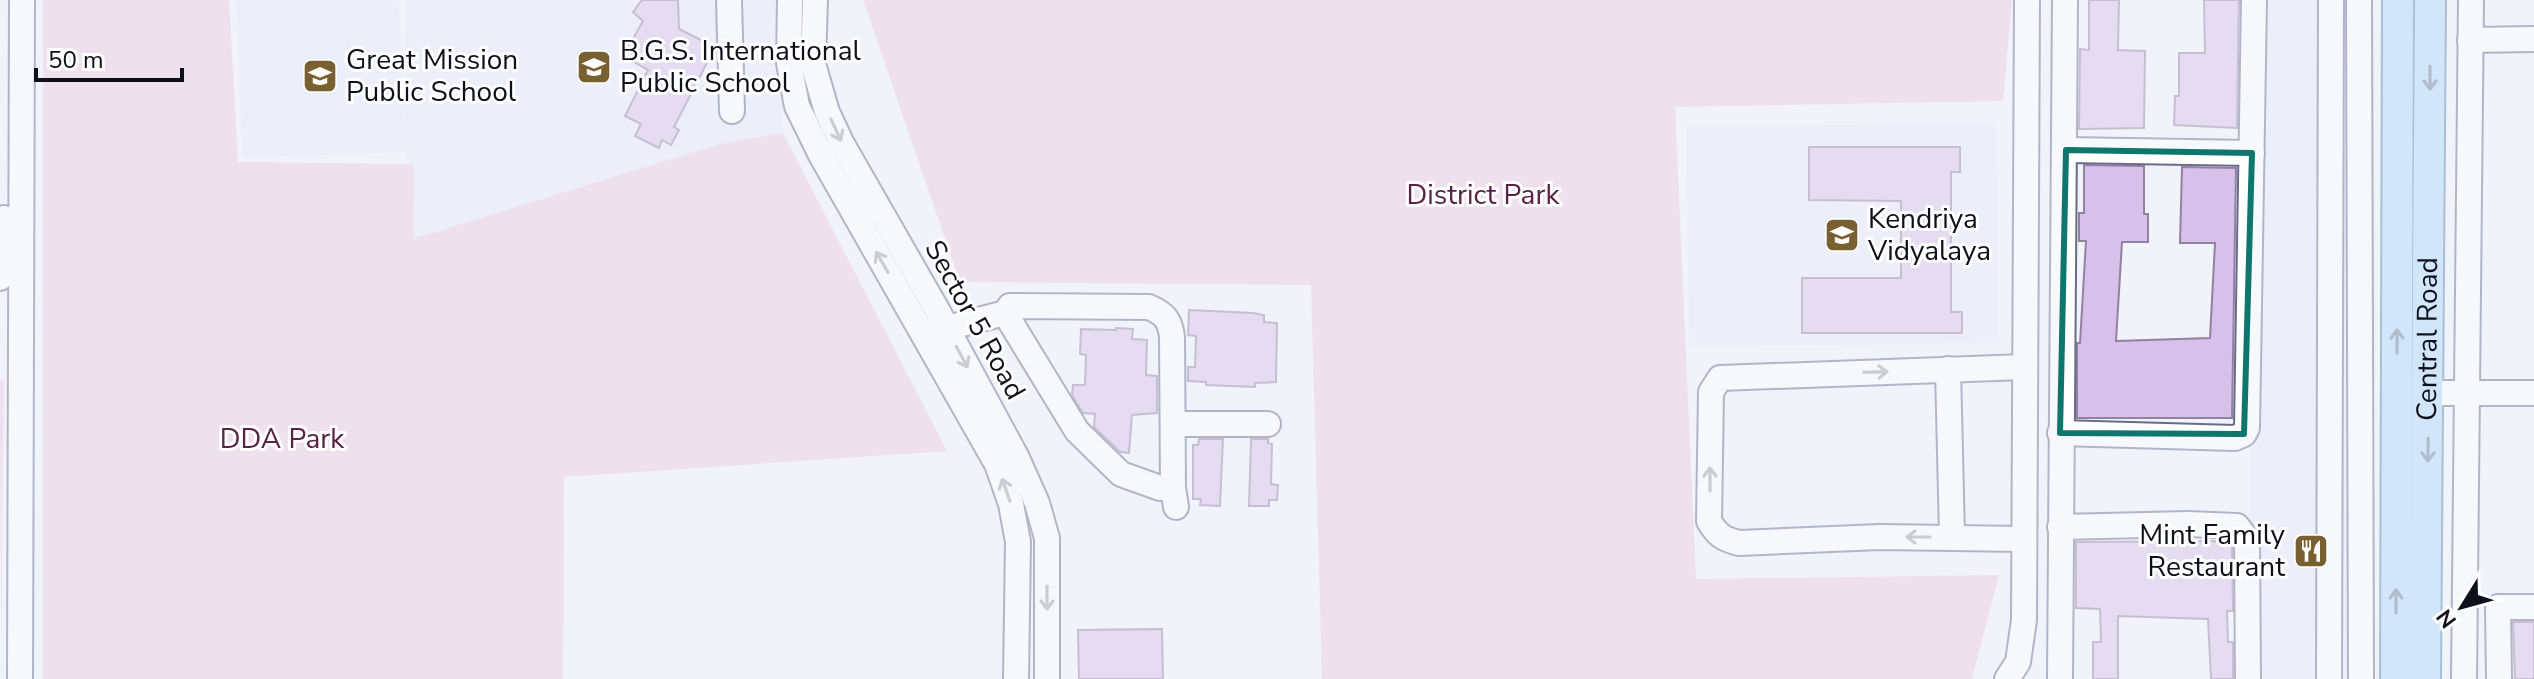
<svg xmlns="http://www.w3.org/2000/svg" width="2534" height="679" font-family="'Nunito Sans',sans-serif">
  <style>
    .built { fill: #e6e9fa }
    .green { fill: #eaccdd }
    .building { fill: #d7c0e9; stroke: #92819f; stroke-width: 2 }
    .lines { fill: none; stroke-linecap: round; stroke-linejoin: round }
    .minor-casing { stroke: #676c8a; stroke-width: 28 }
    .major-casing { stroke: #5280a9; stroke-width: 34 }
    .minor { stroke: #fff; stroke-width: 24 }
    .major { stroke: #add7f9; stroke-width: 30 }
    .oneway { stroke: #657d95 }
    .oneway2 { stroke: #9f9fa4 }
    .marked { fill: none; stroke: #0f766e; stroke-width: 6; stroke-linejoin: round }
    .labels { text-anchor: middle; dominant-baseline: central; stroke-width: 6; stroke-linejoin: round; paint-order: stroke }
    .poi-label { font-size: 28px; fill: #0e101b; stroke: #fff; text-anchor: start }
    .park-label { font-size: 28px; fill: #572245; stroke: #fff }
    .street-label { font-size: 28px; fill: #0e101b; stroke: #fff }
  </style>
  <rect width="100%" height="100%" fill="#f1f3fa"/>
  <g class="built">
    <polygon points="236,0 399,0 404,127 406,0 781,0 783,133 413,239 405,152 242,158"/>
    <polygon points="2245,0 2351,0 2356,679 2252,679"/>
    <polygon points="1996,124 1999,343 1689,346 1686,126"/>
  </g>
  <g class="green">
    <polygon points="43,0 229,0 238,162 414,164 413,239 720,144 783,133 947,451 564,477 563,679 43,679"/>
    <polygon points="863,0 2012,0 2003,101 1675,107 1696,579 1999,575 1972,679 1322,679 1311,285 960,282"/>
    <polygon points="4,379 1,632 0,380"/>
  </g>
  <g class="building">
    <polygon points="642,0 678,0 679,29 715,47 674,127 679,130 671,145 662,140 659,148 635,136 641,124 625,116 648,70 623,56 643,21 633,12"/>
    <polygon points="2089,0 2119,0 2118,50 2145,51 2144,128 2079,129 2080,49 2089,50"/>
    <polygon points="2204,0 2239,0 2237,128 2174,125 2175,96 2179,96 2179,53 2205,53"/>
    <polygon points="1809,147 1960,147 1960,172 1951,172 1951,312 1962,312 1962,333 1802,333 1802,278 1901,278 1901,201 1809,200"/>
    <polygon points="2084,165 2144,166 2144,214 2148,214 2148,242 2122,242 2116,341 2210,338 2215,243 2180,243 2182,167 2236,168 2232,418 2077,418 2077,343 2080,343 2086,241 2079,241 2079,213 2084,213"/>
    <polygon points="1189,310 1253,313 1264,315 1264,322 1277,323 1276,382 1255,383 1255,387 1206,385 1206,382 1188,381 1188,367 1195,367 1196,336 1188,335"/>
    <polygon points="1116,328 1133,329 1132,339 1147,340 1146,375 1157,376 1157,413 1132,415 1129,453 1120,452 1094,427 1095,414 1083,413 1072,395 1073,385 1085,385 1086,355 1080,354 1081,329 1116,330"/>
    <polygon points="1199,439 1223,439 1220,506 1200,505 1201,499 1193,499 1193,445 1198,445"/>
    <polygon points="1251,439 1268,439 1268,443 1272,444 1271,484 1278,485 1277,500 1269,500 1269,506 1249,506"/>
    <polygon points="2227,541 2232,544 2233,611 2227,611 2228,642 2233,642 2233,679 2211,679 2208,619 2118,616 2118,679 2093,679 2093,642 2101,642 2100,609 2076,608 2076,542"/>
    <polygon points="2513,622 2534,622 2534,679 2515,679"/>
    <polygon points="1162,629 1163,679 1079,679 1078,630"/>
  </g>
  <g class="lines">
    <g class="minor-casing">
      <g id="minor">
        <polyline points="729,0 732,111"/>
        <polyline points="790,0 789,63 797,106 821,155 997,464 1011,504 1018,542 1016,679"/>
        <polyline points="815,0 813,64 827,112 842,144 936,308 1017,458 1037,503 1047,538 1047,679"/>
        <polyline points="2359,0 2361,679"/>
        <polyline points="2470,40 2534,39"/>
        <polyline points="2066,150 2252,153"/>
        <polyline points="0,278 4,218"/>
        <polyline points="1005,313 1077,431 1121,474 1160,488 1173,488"/>
        <path d="M947 328 1005 313 1010 306 1149 307C1165 314 1170 320 1172 337L1173 488 1176 507"/>
        <polyline points="1948,369 1952,536"/>
        <polyline points="2429,393 2534,393"/>
        <polyline points="1173,424 1268,424"/>
        <polyline points="2060,433 2235,438 2244,434 2247,428 2254,0"/>
        <polyline points="2060,527 2188,524 2237,526 2247,539 2248,679"/>
        <path d="M2024 539 1880 537 1739 543C1723 539 1717 535 1709 521L1711 392 1720 378 2024 367"/>
        <polyline points="20,679 22,0"/>
        <polyline points="2007,679 2018,662 2024,620 2027,0"/>
        <polyline points="2060,679 2065,0"/>
        <polyline points="2329,679 2331,0"/>
        <polyline points="2464,679 2471,0"/>
        <polyline points="2499,679 2498,607 2534,607"/>
      </g>
    </g>
    <g class="major-casing">
      <g id="major">
        <polyline points="2396,679 2398,0"/>
        <path id="s1" d="M2425 679 2430 0"/>
      </g>
    </g>
    <use href="#minor" class="minor"/>
    <use href="#major" class="major"/>
  </g>
  <defs><path id="oneway-shaft" d="M-6 0H5M1.5-3L5.5 0L1.5 3" fill="none" stroke-width="1.6" stroke-linecap="round" stroke-linejoin="round" transform="scale(2)"/></defs>
  <g class="oneway">
    <use href="#oneway-shaft" transform="translate(2430 78) rotate(90)"/>
    <use href="#oneway-shaft" transform="translate(2397 341) rotate(-90)"/>
    <use href="#oneway-shaft" transform="translate(2428 450) rotate(91)"/>
    <use href="#oneway-shaft" transform="translate(2396 601) rotate(-90)"/>
  </g>
  <g class="oneway2">
    <use href="#oneway-shaft" transform="translate(836 130) rotate(65)"/>
    <use href="#oneway-shaft" transform="translate(882 262) rotate(-120)"/>
    <use href="#oneway-shaft" transform="translate(962 357) rotate(62)"/>
    <use href="#oneway-shaft" transform="translate(1876 372) rotate(-2)"/>
    <use href="#oneway-shaft" transform="translate(1710 479) rotate(-90)"/>
    <use href="#oneway-shaft" transform="translate(1006 490) rotate(-109)"/>
    <use href="#oneway-shaft" transform="translate(1918 537) rotate(180)"/>
    <use href="#oneway-shaft" transform="translate(1047 598) rotate(90)"/>
  </g>
  <path d="M0 0H2534V679H0ZM2066 150 2252 153 2244 434 2060 433Z" fill="#f1f3fa" fill-opacity=".55" fill-rule="evenodd"/>
  <path class="marked" d="M2066 150 2252 153 2244 434 2060 433Z"/>
  <defs>
    <g id="school-square" transform="scale(1.8)"><rect x="-9" y="-9" width="18" height="18" rx="4" fill="#796031" stroke="#fff"/><path d="M0-5L7-2L0 1L-7-2ZM-4 1L0 2.5L4 1V4Q0 6-4 4Z" fill="#fff"/></g>
    <g id="restaurant-square" transform="scale(1.8)"><rect x="-9" y="-9" width="18" height="18" rx="4" fill="#796031" stroke="#fff"/><path d="M-5-6h1v4h1v-4h1v4h1v-4h1v5L-1.5 .5V6h-2V.5L-5-1ZM5-6V6H3V1.5H1.5Q1.5-4 5-6Z" fill="#fff"/></g>
  </defs>
  <g fill-rule="evenodd">
    <use href="#school-square" x="594" y="67"/>
    <use href="#school-square" x="320" y="76"/>
    <use href="#school-square" x="1842" y="235"/>
    <use href="#restaurant-square" x="2311" y="551"/>
  </g>
  <g class="labels">
    <g class="poi-label">
      <text x="620" y="51">B.G.S. International<tspan x="620" dy="32">Public School</tspan></text>
      <text x="346" y="60">Great Mission<tspan x="346" dy="32">Public School</tspan></text>
      <text x="1868" y="219">Kendriya<tspan x="1868" dy="32">Vidyalaya</tspan></text>
      <text x="2285" y="535" text-anchor="end">Mint Family<tspan x="2285" dy="32">Restaurant</tspan></text>
    </g>
    <g class="park-label">
      <text x="1483" y="195">District Park</text>
      <text x="282" y="439">DDA Park</text>
    </g>
    <g class="street-label">
      <text transform="translate(975 320) rotate(61)">Sector 5 Road</text>
      <text stroke="none"><textPath href="#s1" startOffset="340">Central Road</textPath></text>
    </g>
  </g>
  <g transform="translate(2462 607) rotate(233)" stroke="#ffffff" stroke-width="6" paint-order="stroke">
  <path d="M0-6L14 30L0 20L-14 30Z" fill="#0e101b"/>
  <text y="-12" font-size="22" font-weight="bold" text-anchor="middle" fill="#0e101b">N</text>
  </g>
  <path d="M36 68v12h146v-12" fill="none" stroke="#0e101b" stroke-width="4"/>
  <text x="48" y="68" font-size="24" fill="#0e101b" stroke="#ffffff" stroke-width="6" paint-order="stroke">50 m</text>
</svg>
